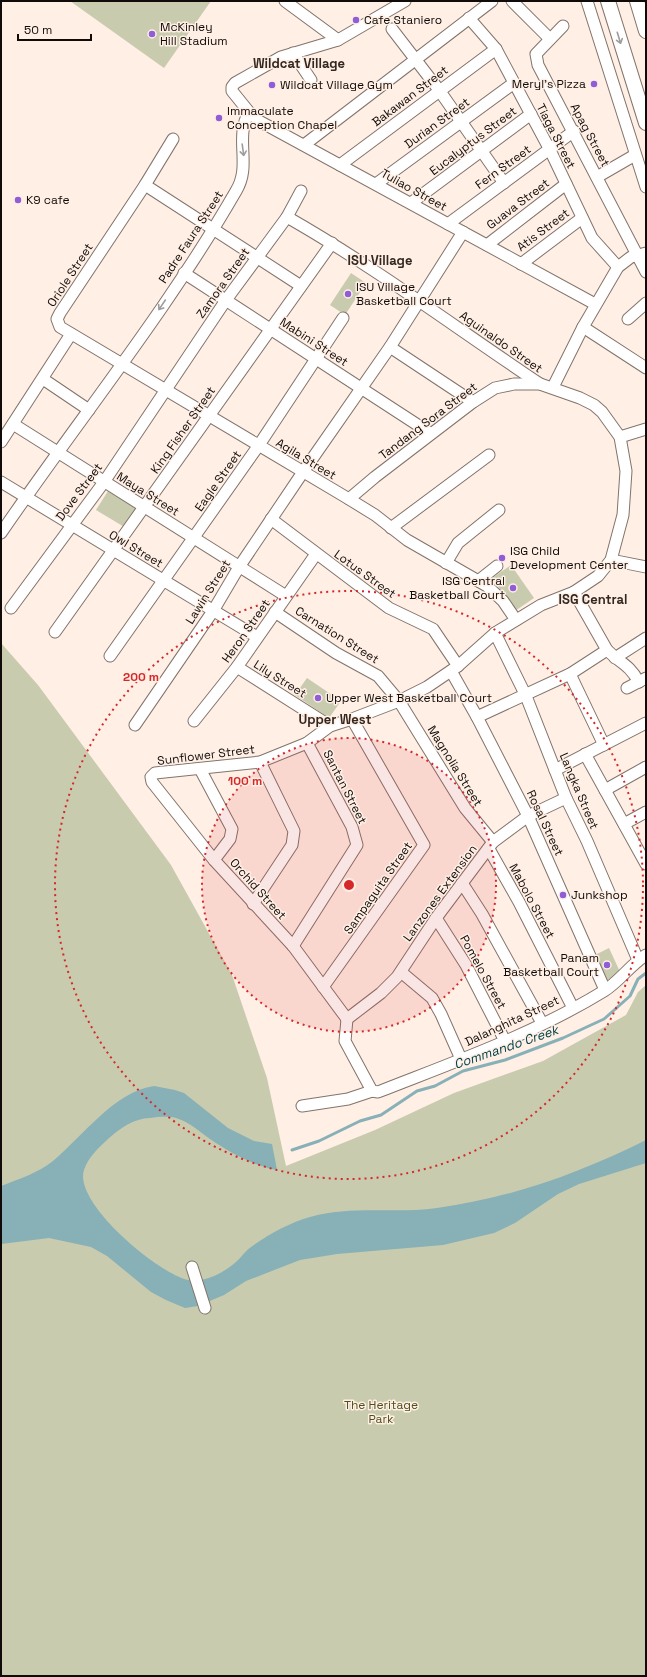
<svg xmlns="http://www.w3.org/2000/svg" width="647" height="1677" font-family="'Space Grotesk',sans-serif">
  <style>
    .green { fill: #c8cbae }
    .water { fill: #87b0b7 }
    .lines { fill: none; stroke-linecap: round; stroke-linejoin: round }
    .stream { stroke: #87b0b7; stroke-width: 3 }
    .minor-casing { stroke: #82746b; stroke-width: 13 }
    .major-casing { stroke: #82746b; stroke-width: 16 }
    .minor { stroke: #fff; stroke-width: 11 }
    .major { stroke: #fff; stroke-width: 14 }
    .oneway { stroke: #9f9d9c }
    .ring { fill: none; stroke: #d62828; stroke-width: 2; stroke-dasharray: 2 4 }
    .poi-dot { fill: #905dd6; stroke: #ffefe5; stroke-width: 1.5 }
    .labels { text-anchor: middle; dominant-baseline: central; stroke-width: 3; stroke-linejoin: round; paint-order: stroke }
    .poi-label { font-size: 12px; fill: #100b08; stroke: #ffefe5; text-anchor: start }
    .street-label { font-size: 12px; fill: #100b08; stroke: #ffefe5 }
    .park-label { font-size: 12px; fill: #4d501a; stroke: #ffefe5 }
    .neighbourhood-label { font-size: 13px; font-weight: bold; fill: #332821; stroke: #ffefe5 }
    .water-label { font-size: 13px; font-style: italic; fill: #00414a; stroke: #ffefe5 }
    .centre { fill: #d62828; stroke: #ffefe5; stroke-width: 2 }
    .ring-label { font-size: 12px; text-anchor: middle; font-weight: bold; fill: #d62828; stroke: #ffefe5; stroke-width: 3; stroke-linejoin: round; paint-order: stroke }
  </style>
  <rect width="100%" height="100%" fill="#ffefe5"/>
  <g class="green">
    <polygon points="70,1 211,1 164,68"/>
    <polygon points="351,273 366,283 345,315 330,305"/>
    <polygon points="108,491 143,513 131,531 96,510"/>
    <polygon points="511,565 534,598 515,611 492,578"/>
    <polygon points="1,643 38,685 171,865 232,975 267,1078 286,1166 375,1130 454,1093 543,1061 626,1015 638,992 646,985 646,1676 1,1676"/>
    <polygon points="307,678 341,701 329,718 295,695"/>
    <polygon points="609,948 621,974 605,981 593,956"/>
  </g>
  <path class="water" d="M154 1086 175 1090 184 1093 228 1128 254 1141 272 1144 277 1170C252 1165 231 1153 210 1139 199 1131 189 1122 176 1118 168 1116 158 1117 150 1118 134 1118 119 1129 108 1139 98 1148 88 1158 84 1170 73 1203 159 1274 188 1280 205 1283 223 1273 236 1262 241 1258 245 1251 251 1247 269 1234 289 1223 310 1217 351 1205 396 1214 437 1208 511 1198 580 1173 646 1140V1163L579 1184 558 1194 515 1223 494 1233 443 1245 337 1254 300 1260 246 1281 224 1295 198 1306 185 1308 166 1300 151 1292 107 1256 91 1247 49 1238 1 1244V1186C19 1179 38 1173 53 1161 82 1137 115 1091 154 1086Z"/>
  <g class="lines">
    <polyline class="stream" points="292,1150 319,1141 360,1121 381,1115 417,1091 435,1086 463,1071 505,1060 563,1038 604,1019 630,996 638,979 646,973"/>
    <g class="minor-casing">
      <g id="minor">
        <polyline points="285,1 338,40"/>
        <polyline points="405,1 338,40 281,57 235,83 232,87 232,91 249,112 259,121 595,304"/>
        <polyline points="512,1 550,39"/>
        <polyline points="587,1 646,187"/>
        <polyline points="469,18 496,49 550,150 592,238 618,267"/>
        <polyline points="563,26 536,54 538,65 646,272"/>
        <polyline points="392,29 439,90 504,183"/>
        <polyline points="293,53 311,80"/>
        <polyline points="173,139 145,185 60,313 57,319 60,327 349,499 375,515 407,540 487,586 503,601 516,620"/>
        <polyline points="304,145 492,1"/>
        <polyline points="340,165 496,49"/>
        <polyline points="597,177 635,155"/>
        <polyline points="376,184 514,83"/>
        <polyline points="145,185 301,286"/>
        <polyline points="411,203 531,114"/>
        <path d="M287 217C375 267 456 328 540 384"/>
        <polyline points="448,224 574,131"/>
        <polyline points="487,245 566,184"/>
        <polyline points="521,264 582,218"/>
        <polyline points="184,273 430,433"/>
        <polyline points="628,319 646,303"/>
        <polyline points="583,327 646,368"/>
        <polyline points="390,347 473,402"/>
        <polyline points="43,379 89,410"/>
        <polyline points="553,387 583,327 618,267 631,257 646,253"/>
        <polyline points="13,424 286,596"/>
        <polyline points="620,437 646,429"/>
        <polyline points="1,442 71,334"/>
        <polyline points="1,482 257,637"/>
        <polyline points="271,519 389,608 433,629 458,666"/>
        <polyline points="391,528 489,455"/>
        <path d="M1 533C79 419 167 311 236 191 252 165 234 139 249 112"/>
        <polyline points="611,560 646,567"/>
        <polyline points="446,563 458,543 499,510"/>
        <polyline points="478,581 497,566"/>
        <path d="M574 592 607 650C621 664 628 663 639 682"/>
        <polyline points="11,608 104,482 226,300 287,217 301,191"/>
        <polyline points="275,612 336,653 378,676 399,701 465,808 493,842"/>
        <polyline points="55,632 332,243"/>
        <polyline points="495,633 526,696 566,798 587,841 638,960"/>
        <polyline points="110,656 259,445 343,318"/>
        <polyline points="615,658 646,638"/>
        <polyline points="237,667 330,726"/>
        <polyline points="451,671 477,717 528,816 605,990"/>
        <polyline points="570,674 604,745"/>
        <polyline points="627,688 646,678"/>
        <polyline points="477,717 570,674 607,650"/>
        <polyline points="194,721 237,667 316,554"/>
        <polyline points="135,725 213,611 239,567 303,472 390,347 463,232"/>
        <polyline points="585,754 646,864"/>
        <polyline points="200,769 232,829 230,839 214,860"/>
        <polyline points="555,770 646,723"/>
        <polyline points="605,790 646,767"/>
        <polyline points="624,824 646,812"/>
        <polyline points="489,849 519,902 573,1008"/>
        <polyline points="462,883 482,914 542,1023"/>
        <polyline points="253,904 292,845 294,831 260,762"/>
        <polyline points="436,918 466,965 505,1041"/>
        <polyline points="293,946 357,845 352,827 307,743"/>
        <polyline points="401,972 432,998 441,1014 461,1059"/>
        <polyline points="323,987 424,845 352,719"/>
        <polyline points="347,1019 293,946 214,860 152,782 151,777 155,773 260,762 307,743 330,726 352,719 399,701 427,687 458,666 495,633 541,605 574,592 598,576 611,560 623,515 626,471 620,437 602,412 594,405 580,398 540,384 514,384 495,388 473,402 375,477 349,499"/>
        <path d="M347 1019 345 1041 372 1091 378 1092C454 1062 534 1034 604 991 620 981 630 965 646 955"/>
        <polyline points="347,1019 381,993 397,977 436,918 493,842 528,816 566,798"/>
        <polyline points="302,1106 348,1099 372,1091"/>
        <polyline points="192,1267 205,1308"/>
      </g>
    </g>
    <g class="major-casing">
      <g id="major">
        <polyline points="608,1 646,123"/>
        <polyline points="637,1 646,31"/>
      </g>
    </g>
    <use href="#minor" class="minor"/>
    <use href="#major" class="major"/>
  </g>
  <defs><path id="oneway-shaft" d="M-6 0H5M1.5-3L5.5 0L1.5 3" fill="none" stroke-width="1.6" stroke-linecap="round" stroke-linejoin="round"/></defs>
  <g class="oneway">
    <use href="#oneway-shaft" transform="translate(619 38) rotate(73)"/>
    <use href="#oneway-shaft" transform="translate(243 150) rotate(82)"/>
    <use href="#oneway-shaft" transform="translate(162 305) rotate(124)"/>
  </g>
  <circle cx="349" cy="885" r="147" fill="#d62828" fill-opacity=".12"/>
  <g class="ring">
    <circle cx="349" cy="885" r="147"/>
    <circle cx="349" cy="885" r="294"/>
  </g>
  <g class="poi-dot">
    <circle cx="356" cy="20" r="4"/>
    <circle cx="152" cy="34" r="4"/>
    <circle cx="594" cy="84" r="4"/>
    <circle cx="272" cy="85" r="4"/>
    <circle cx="219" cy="118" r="4"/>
    <circle cx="18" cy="200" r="4"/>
    <circle cx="348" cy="294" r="4"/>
    <circle cx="502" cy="558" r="4"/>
    <circle cx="513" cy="588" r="4"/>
    <circle cx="318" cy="698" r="4"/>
    <circle cx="563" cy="895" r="4"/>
    <circle cx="607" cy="965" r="4"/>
  </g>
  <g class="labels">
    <g class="poi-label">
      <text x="364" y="20">Cafe Staniero</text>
      <text x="160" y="27">McKinley<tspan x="160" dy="14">Hill Stadium</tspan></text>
      <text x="586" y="84" text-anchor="end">Meryl's Pizza</text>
      <text x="280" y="85">Wildcat Village Gym</text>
      <text x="227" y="111">Immaculate<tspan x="227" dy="14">Conception Chapel</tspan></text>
      <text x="26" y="200">K9 cafe</text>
      <text x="356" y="287">ISU Village<tspan x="356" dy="14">Basketball Court</tspan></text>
      <text x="510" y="551">ISG Child<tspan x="510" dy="14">Development Center</tspan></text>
      <text x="505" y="581" text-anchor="end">ISG Central<tspan x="505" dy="14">Basketball Court</tspan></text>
      <text x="326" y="698">Upper West Basketball Court</text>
      <text x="571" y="895">Junkshop</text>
      <text x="599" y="958" text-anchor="end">Panam<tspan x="599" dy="14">Basketball Court</tspan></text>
    </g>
    <g class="street-label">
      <text transform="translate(410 96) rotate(-37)">Bakawan Street</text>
      <text transform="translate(437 123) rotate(-36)">Durian Street</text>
      <text transform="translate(590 135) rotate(62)">Apag Street</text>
      <text transform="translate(556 136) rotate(63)">Tiaga Street</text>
      <text transform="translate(473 141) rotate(-37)">Eucalyptus Street</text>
      <text transform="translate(503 167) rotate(-36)">Fern Street</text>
      <text transform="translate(414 190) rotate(29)">Tuliao Street</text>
      <text transform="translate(518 204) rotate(-37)">Guava Street</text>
      <text transform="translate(543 230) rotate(-37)">Atis Street</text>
      <text transform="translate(191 237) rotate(-57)">Padre Faura Street</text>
      <text transform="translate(70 275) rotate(-57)">Oriole Street</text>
      <text transform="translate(223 283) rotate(-55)">Zamora Street</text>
      <text transform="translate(314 342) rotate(33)">Mabini Street</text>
      <text transform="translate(501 342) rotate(35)">Aguinaldo Street</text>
      <text transform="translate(428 421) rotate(-37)">Tandang Sora Street</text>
      <text transform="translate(183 430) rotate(-55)">King Fisher Street</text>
      <text transform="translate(306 459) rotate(31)">Agila Street</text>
      <text transform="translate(218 481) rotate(-55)">Eagle Street</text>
      <text transform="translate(79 492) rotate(-53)">Dove Street</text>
      <text transform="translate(148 494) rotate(32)">Maya Street</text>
      <text transform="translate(136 549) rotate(31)">Owl Street</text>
      <text transform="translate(365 574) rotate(36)">Lotus Street</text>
      <text transform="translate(208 592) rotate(-58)">Lawin Street</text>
      <text transform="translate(246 631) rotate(-55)">Heron Street</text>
      <text transform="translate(337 635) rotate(32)">Carnation Street</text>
      <text transform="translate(280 679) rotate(32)">Lily Street</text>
      <text transform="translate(206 755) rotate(-7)">Sunflower Street</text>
      <text transform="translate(455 766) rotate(58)">Magnolia Street</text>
      <text transform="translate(345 787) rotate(63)">Santan Street</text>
      <text transform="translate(579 791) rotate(67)">Langka Street</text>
      <text transform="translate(545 823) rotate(65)">Rosal Street</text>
      <text transform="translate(378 888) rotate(-55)">Sampaguita Street</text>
      <text transform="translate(258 889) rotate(48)">Orchid Street</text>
      <text transform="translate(440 893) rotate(-54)">Lanzones Extension</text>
      <text transform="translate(532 901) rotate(62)">Mabolo Street</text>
      <text transform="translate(483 972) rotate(61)">Pomelo Street</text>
      <text transform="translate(512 1021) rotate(-25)">Dalanghita Street</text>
    </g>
    <g class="park-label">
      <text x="381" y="1405">The Heritage<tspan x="381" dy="14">Park</tspan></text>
    </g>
    <g class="neighbourhood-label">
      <text x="299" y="63">Wildcat Village</text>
      <text x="380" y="260">ISU Village</text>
      <text x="593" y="599">ISG Central</text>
      <text x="335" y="719">Upper West</text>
    </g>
    <g class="water-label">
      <text transform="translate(506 1047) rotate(-19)">Commando Creek</text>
    </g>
  </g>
  <circle cx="349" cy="885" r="6" class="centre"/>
  <g class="ring-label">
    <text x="141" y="681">200 m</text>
    <text x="245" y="785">100 m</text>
  </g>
  <rect width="647" height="1677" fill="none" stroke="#100b08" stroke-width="4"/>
  <path d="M18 34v6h73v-6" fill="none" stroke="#100b08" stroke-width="2"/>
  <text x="24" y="34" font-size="12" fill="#100b08" stroke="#ffefe5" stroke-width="3" paint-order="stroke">50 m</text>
</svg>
